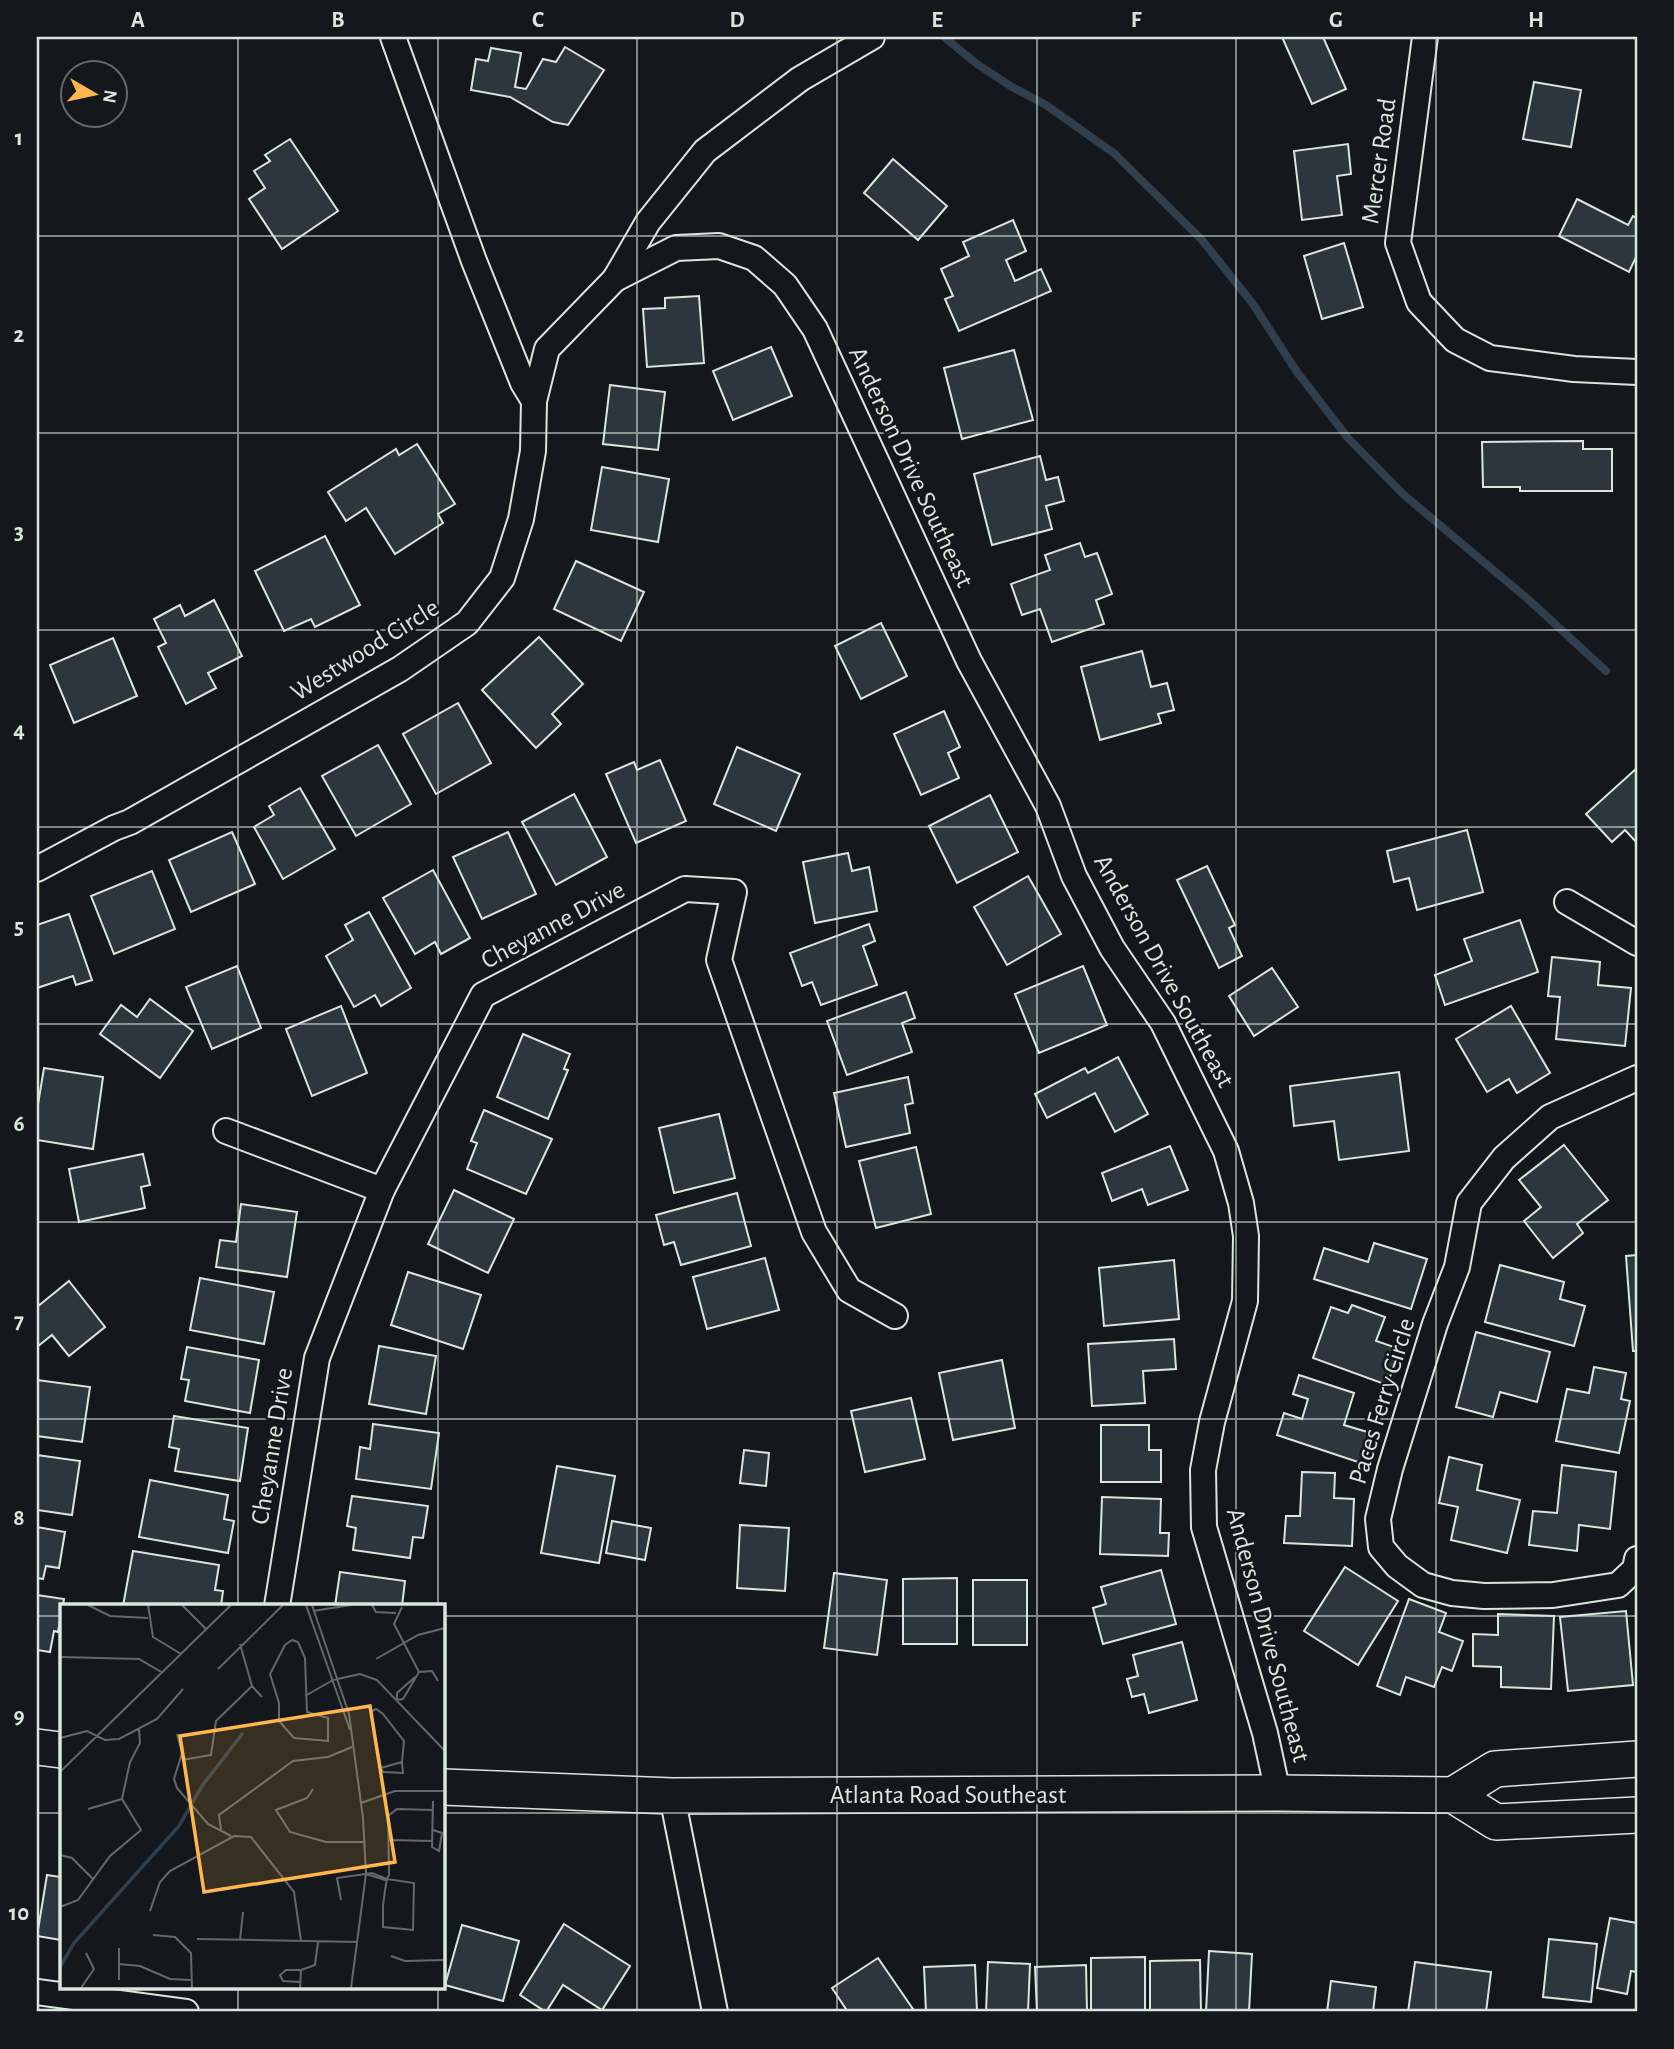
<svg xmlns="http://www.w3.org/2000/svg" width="1674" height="2049" font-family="'Alegreya Sans',sans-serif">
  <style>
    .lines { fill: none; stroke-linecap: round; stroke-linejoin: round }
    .stream { stroke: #2f3f4d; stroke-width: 8 }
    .building { fill: #2c363c; stroke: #d8e6dc; stroke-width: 2 }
    .street-casing { stroke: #d8e6dc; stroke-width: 28 }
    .secondary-casing { stroke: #d8e6dc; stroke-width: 38 }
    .street { stroke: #14181c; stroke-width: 24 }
    .secondary { stroke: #14181c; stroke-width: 35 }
    .grid { fill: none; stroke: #d8e6dc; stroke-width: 2; stroke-opacity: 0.55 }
    .labels { text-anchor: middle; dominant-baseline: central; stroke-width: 5; stroke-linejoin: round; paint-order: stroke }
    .street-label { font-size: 26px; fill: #d8e6dc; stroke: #14181c }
    .inset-river { fill: none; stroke: #2f3f4d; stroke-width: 3.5 }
    .inset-road { fill: none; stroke: #626a69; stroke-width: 2 }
    .view { fill: #ffb74d; fill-opacity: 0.15; stroke: #ffb74d; stroke-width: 3.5 }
    .inset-edge { fill: none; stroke: #d8e6dc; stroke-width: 3.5 }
    .neatline { fill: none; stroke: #d8e6dc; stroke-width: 2.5 }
    .grid-label { font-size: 23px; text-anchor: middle; font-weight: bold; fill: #d8e6dc }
  </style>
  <rect width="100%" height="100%" fill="#14181c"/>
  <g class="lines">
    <polyline class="stream" points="944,37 977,64 1012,87 1046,105 1115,154 1202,240 1253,304 1297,372 1348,438 1404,495 1529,600 1606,671"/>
  </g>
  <g class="building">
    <polygon points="1282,37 1323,37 1346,89 1312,104"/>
    <polygon points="565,47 604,70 568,125 553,122 510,97 471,90 476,59 488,61 491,48 521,53 515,87 526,89 543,59 556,62"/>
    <polygon points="1534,82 1581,90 1571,147 1523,139"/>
    <polygon points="290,139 338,211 282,249 249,199 265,188 254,171 270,161 265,155"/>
    <polygon points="1348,144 1351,174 1337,176 1342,215 1302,220 1294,151"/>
    <polygon points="893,159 947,206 918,240 864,193"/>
    <polygon points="1577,199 1628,225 1633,216 1637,218 1637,255 1629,272 1559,236"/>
    <polygon points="1013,220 1026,251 1006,260 1015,281 1041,269 1051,291 959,331 945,299 953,296 941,269 969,256 963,242"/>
    <polygon points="1344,243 1363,307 1322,319 1304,256"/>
    <polygon points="699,296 704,363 647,367 643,309 665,308 665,298"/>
    <polygon points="771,347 792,396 733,420 713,371"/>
    <polygon points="1014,350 1033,420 962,439 944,368"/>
    <polygon points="610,385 665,392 658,450 603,444"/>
    <polygon points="1583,441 1583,449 1612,449 1612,491 1520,491 1520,487 1483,487 1482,442"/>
    <polygon points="417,444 455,504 438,514 443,523 395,554 366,508 346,521 328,492 396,449 399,455"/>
    <polygon points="1040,456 1046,480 1058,477 1064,501 1046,506 1052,529 992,545 974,474"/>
    <polygon points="602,467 669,479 658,542 591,530"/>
    <polygon points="325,536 360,605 315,627 311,619 284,631 255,571"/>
    <polygon points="1080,543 1085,557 1097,553 1112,594 1096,600 1104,624 1052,642 1040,609 1022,615 1011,584 1050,570 1045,555"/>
    <polygon points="576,561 644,592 621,641 554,609"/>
    <polygon points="214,600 242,656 208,673 216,688 186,704 158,647 166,643 154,619 180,605 185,616"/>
    <polygon points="881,623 907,676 861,699 835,646"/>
    <polygon points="539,637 583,684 552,714 561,724 536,748 482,690"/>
    <polygon points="113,638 137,696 74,723 50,665"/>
    <polygon points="1142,651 1151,687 1167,683 1174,710 1158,714 1161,723 1100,740 1081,667"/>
    <polygon points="458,703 491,763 436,794 403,734"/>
    <polygon points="944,711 960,747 948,753 959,778 921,795 894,734"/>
    <polygon points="378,745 411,804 356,836 322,776"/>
    <polygon points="737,747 800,774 776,831 714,804"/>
    <polygon points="660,760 686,821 636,843 606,774 634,762 637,770"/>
    <polygon points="1637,768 1637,843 1625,830 1612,842 1586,814"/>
    <polygon points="300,788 335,849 283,879 254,827 274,815 269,806"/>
    <polygon points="574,794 607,857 556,885 522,822"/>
    <polygon points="990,795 1018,852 957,883 929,826"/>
    <polygon points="1467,830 1483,892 1417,910 1409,878 1394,882 1387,851"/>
    <polygon points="232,832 255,884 191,912 169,860"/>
    <polygon points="508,832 536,894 482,919 453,857"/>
    <polygon points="848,853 852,871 869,867 877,911 815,923 803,862"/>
    <polygon points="1207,866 1235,925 1229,928 1242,956 1219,968 1177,880"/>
    <polygon points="433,870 470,938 441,954 435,942 415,954 383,898"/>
    <polygon points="152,871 175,929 114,954 91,896"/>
    <polygon points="1028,876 1061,934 1007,965 974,907"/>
    <polygon points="369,912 411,988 381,1006 375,995 354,1007 326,956 353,940 345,925"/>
    <polygon points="69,914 92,980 76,985 73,976 37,988 37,925"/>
    <polygon points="1520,920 1538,972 1445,1005 1435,975 1472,961 1464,939"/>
    <polygon points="869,924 875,941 863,946 877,985 821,1005 812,982 802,986 790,953"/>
    <polygon points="1552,957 1600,962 1598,985 1631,988 1625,1046 1556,1039 1560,997 1548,996"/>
    <polygon points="237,966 261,1028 212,1049 186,987"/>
    <polygon points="1083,966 1107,1025 1039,1053 1015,994"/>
    <polygon points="1272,968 1298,1007 1254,1036 1229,996"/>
    <polygon points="906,992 915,1018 902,1023 912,1052 847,1075 827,1021"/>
    <polygon points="150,999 193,1031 160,1078 100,1034 121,1005 137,1017"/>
    <polygon points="341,1006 367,1073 312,1096 286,1029"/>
    <polygon points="1511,1006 1550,1073 1517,1093 1509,1079 1487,1092 1456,1039"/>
    <polygon points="523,1034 570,1054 564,1069 568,1070 548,1119 497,1097"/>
    <polygon points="1118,1057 1148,1114 1115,1132 1095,1093 1047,1118 1035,1094 1085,1068 1088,1073"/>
    <polygon points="44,1068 103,1077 93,1149 37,1140 37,1110"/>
    <polygon points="1399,1072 1409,1151 1339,1160 1334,1121 1294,1126 1290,1086"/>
    <polygon points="908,1077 913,1103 905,1105 910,1133 846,1147 834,1093"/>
    <polygon points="484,1110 552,1139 526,1194 467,1169 477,1143 471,1141"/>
    <polygon points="719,1114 735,1178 674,1193 659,1128"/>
    <polygon points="1564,1145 1608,1200 1577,1224 1583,1233 1553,1258 1524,1221 1541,1207 1519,1180"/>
    <polygon points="1170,1146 1188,1190 1148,1205 1142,1189 1112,1201 1102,1173"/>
    <polygon points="916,1147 931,1214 876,1228 859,1161"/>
    <polygon points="143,1154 150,1185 141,1187 145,1208 79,1222 69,1169"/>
    <polygon points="454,1190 514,1219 488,1273 428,1244"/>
    <polygon points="737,1193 751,1246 681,1265 674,1242 664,1245 656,1215"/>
    <polygon points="241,1204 297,1212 287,1277 216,1267 220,1240 236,1242"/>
    <polygon points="1374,1243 1427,1259 1411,1309 1314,1279 1324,1248 1368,1262"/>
    <polygon points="1637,1255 1637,1351 1633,1351 1626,1256"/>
    <polygon points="765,1258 779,1310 707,1329 693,1277"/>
    <polygon points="1174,1260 1179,1319 1104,1326 1099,1268"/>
    <polygon points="1500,1265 1564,1282 1560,1299 1585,1306 1574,1346 1485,1322"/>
    <polygon points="408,1272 481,1295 463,1349 391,1325"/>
    <polygon points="200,1278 274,1292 264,1344 190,1330"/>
    <polygon points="69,1281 105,1327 69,1356 52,1335 37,1347 37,1307"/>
    <polygon points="1352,1305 1385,1317 1376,1341 1400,1349 1387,1385 1313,1358 1331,1307 1348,1313"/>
    <polygon points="1476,1332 1550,1352 1537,1402 1500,1392 1493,1417 1456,1407"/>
    <polygon points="1174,1339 1176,1369 1143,1371 1145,1403 1092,1406 1088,1344"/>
    <polygon points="379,1346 436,1356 426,1414 369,1404"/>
    <polygon points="187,1347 259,1360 250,1413 185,1401 189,1380 181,1379"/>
    <polygon points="1002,1360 1015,1428 953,1440 939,1373"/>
    <polygon points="1594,1367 1626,1373 1621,1399 1630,1401 1619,1453 1556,1441 1567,1389 1589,1393"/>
    <polygon points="1299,1375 1354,1393 1344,1425 1374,1434 1364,1464 1277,1435 1284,1413 1302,1419 1308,1399 1293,1394"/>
    <polygon points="37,1380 90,1387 82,1442 37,1436"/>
    <polygon points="911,1398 925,1459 865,1472 851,1411"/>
    <polygon points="174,1416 248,1428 240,1481 175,1471 179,1449 169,1447"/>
    <polygon points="373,1424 439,1433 431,1489 356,1479 360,1447 370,1449"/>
    <polygon points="1101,1425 1149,1425 1149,1450 1161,1450 1161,1482 1101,1482"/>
    <polygon points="744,1450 769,1453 766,1486 740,1483"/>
    <polygon points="37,1455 80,1461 72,1515 37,1510"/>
    <polygon points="1449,1457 1482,1465 1477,1490 1520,1500 1507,1553 1451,1540 1458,1507 1439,1503"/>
    <polygon points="1562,1465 1616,1472 1610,1529 1579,1525 1577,1551 1529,1545 1533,1511 1557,1513"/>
    <polygon points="557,1466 615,1476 599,1563 541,1553"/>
    <polygon points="1302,1472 1335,1473 1334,1498 1354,1499 1352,1546 1284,1543 1286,1516 1300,1516"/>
    <polygon points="150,1480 228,1495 224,1519 234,1521 228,1553 139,1537"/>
    <polygon points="352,1496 428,1506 423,1538 413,1537 410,1558 353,1550 356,1528 347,1526"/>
    <polygon points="1102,1497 1161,1499 1160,1533 1169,1533 1168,1556 1100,1554"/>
    <polygon points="612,1521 651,1528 645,1560 606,1553"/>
    <polygon points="740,1525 789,1528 785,1591 737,1588"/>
    <polygon points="37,1527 65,1532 59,1568 46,1566 43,1579 37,1578"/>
    <polygon points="133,1551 219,1565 215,1590 223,1591 221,1606 123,1606"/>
    <polygon points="1345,1567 1398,1601 1358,1665 1304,1631"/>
    <polygon points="1161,1570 1176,1624 1103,1644 1093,1608 1106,1604 1101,1587"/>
    <polygon points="340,1572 405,1581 402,1606 335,1606"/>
    <polygon points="834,1573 887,1580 877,1655 824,1648"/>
    <polygon points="957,1578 957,1644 903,1644 903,1579"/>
    <rect x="973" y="1580" width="54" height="65"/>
    <polygon points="37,1595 64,1599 58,1632 54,1631 50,1652 37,1650"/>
    <polygon points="1409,1599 1446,1613 1439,1632 1463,1641 1452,1671 1442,1667 1434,1687 1406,1677 1400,1695 1377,1686"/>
    <polygon points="1626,1611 1633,1685 1568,1691 1560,1617"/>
    <polygon points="1498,1614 1554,1616 1551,1689 1501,1687 1501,1667 1473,1666 1473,1634 1498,1635"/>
    <polygon points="1182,1642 1197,1700 1149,1713 1144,1694 1132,1697 1127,1679 1138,1676 1133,1655"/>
    <polygon points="47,1875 61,1877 61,1940 37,1936"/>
    <polygon points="1610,1918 1637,1923 1637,1972 1631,1971 1627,1994 1597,1988"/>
    <polygon points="564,1924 630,1966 602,2010 563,1985 546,2012 520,1995"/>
    <polygon points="462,1925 519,1941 503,2001 445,1985"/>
    <polygon points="1549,1939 1597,1944 1591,2002 1543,1997"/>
    <polygon points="1209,1951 1252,1954 1249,2012 1206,2012"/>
    <polygon points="1145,1957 1145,2012 1091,2012 1091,1958"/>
    <polygon points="878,1958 915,2012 848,2012 832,1988"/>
    <polygon points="1200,1960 1201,2012 1150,2012 1150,1961"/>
    <polygon points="988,1962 1030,1964 1028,2012 986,2012"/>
    <polygon points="1415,1962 1491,1972 1486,2012 1408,2012"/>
    <polygon points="975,1965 977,2012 926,2012 924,1967"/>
    <polygon points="1086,1965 1087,2012 1037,2012 1035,1967"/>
    <polygon points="1331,1981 1376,1987 1373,2012 1327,2012"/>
  </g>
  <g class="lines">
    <g class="street-casing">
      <g id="street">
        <polyline points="1425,37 1398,243 1419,302 1455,340 1490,358 1574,369 1637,372"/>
        <polyline points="615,279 676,248 719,246 754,258 785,285 815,329 969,661 1048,806 1074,876 1112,948 1163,1023 1226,1151 1241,1203 1246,1236 1245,1301 1212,1422 1203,1470 1204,1527 1265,1733 1278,1793"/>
        <polyline points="534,401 547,349 615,279 648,222 705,151 800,79 872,37"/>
        <polyline points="37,869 114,828 130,822 400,669 467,623 502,578 521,519 533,451 534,401 523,383 474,261 393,37"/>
        <polyline points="1567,902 1637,943"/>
        <polyline points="1637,1078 1550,1117 1504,1158 1469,1203 1457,1267 1435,1324 1390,1469 1378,1519 1381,1547 1397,1566 1423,1585 1452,1593 1484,1596 1553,1595 1618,1585 1635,1569 1637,1559"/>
        <polyline points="226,1131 382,1190"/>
        <polyline points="277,1606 317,1358 382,1190 483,995 685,889 734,892 719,960 814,1232 849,1290 895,1316"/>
        <polyline points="672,1796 715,2012"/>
        <polyline points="37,1992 186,2012"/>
      </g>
    </g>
    <g class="secondary-casing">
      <g id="secondary">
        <polyline points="37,1747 61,1750"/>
        <polyline points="443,1787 672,1796 1278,1793 1453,1795 1496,1822 1637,1815"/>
        <polyline points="1453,1795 1495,1769 1637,1759"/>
      </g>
    </g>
    <use href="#street" class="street"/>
    <use href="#secondary" class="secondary"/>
  </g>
  <path class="grid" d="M238 37V1606M438 37V1606M637 37V2012M837 37V2012M1037 37V2012M1236 37V2012M1436 37V2012M37 236H1637M37 433H1637M37 630H1637M37 827H1637M37 1024H1637M37 1222H1637M37 1419H1637M37 1616H61M443 1616H1637M37 1813H61M443 1813H1637M238 1988V2012M438 1988V2012"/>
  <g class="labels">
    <g class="street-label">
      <text transform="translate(1379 161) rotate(-82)">Mercer Road</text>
      <text transform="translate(911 467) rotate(65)">Anderson Drive Southeast</text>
      <text transform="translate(365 650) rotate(-32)">Westwood Circle</text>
      <text transform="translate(553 925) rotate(-28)">Cheyanne Drive</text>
      <text transform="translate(1164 971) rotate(61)">Anderson Drive Southeast</text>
      <text transform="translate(1382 1401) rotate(-73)">Paces Ferry Circle</text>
      <text transform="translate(272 1446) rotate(-81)">Cheyanne Drive</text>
      <text transform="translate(1268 1635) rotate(75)">Anderson Drive Southeast</text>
      <text x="948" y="1795">Atlanta Road Southeast</text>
    </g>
  </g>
  <g transform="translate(60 1604)">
    <rect width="385" height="385" fill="#14181c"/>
    <path class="inset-river" d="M0 363 14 339 119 222 142 182 183 129"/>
    <path class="inset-road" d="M28 1 50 12 88 14M88 1 93 33 121 50M122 1 146 25M246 1 290 126M252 1 289 110 303 214 306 270 291 384M312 1 316 8 336 9M253 7 291 1M232 36 238 38 245 54 247 108 268 114V137L234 134 219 117V99L210 70 225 41ZM180 40 192 82 202 93M0 53 79 55 103 69M316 55 358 31 385 24M158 65 223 1M359 68 372 67 378 77M273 76 300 70 317 76 385 147M245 92 273 76M337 95V89L355 73M337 96 343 95 359 68 334 20 342 3M312 107 316 105 323 110 344 137 342 158 321 164 323 168 343 169 342 158M117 130 122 149 114 175 117 184 148 220 171 232M0 134 27 127 45 136 59 135 97 115 123 85M317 143 321 164M122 156 151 151 156 117 192 82M0 168 171 1M253 185 247 194 216 206 230 228 266 238H305M301 199 335 187H385M28 205 62 195M161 226 159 211 233 157 268 153 292 143M373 226 382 229 379 247 372 243 373 197M329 236 372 237M0 251 12 254 34 276M306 270 325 276 327 275 354 279 353 326 323 323V302L325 286 327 275 329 271V267L328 212 337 205 373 206M281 296 277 274 312 269 327 275M0 303 18 296 50 252 81 226 62 195 70 158 80 139 79 125M90 307 100 278 110 267 174 232 191 233 234 288 241 337M93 331 115 333 131 349 132 384M137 335 298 338M180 336 183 308M59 344V376M331 352 345 357 385 356M59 360 80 362 110 375 131 376M240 378 223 377 220 371 226 366H241M21 384 34 365 26 349M240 384 241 366 255 361 258 338"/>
    <path class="view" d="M310 102 335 258 144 288 120 132Z"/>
    <rect width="385" height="385" class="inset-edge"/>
  </g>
  <rect width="1674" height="2049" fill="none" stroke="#14181c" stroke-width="77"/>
  <g transform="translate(94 94) rotate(99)"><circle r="33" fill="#14181c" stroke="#626a69" stroke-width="2"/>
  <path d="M0-5L12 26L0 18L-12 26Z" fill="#ffb74d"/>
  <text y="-10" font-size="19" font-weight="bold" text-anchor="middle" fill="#d8e6dc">N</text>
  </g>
  <rect x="38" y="38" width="1598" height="1972" class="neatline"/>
  <g class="grid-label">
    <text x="138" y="27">A</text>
    <text x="338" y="27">B</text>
    <text x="538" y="27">C</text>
    <text x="737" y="27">D</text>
    <text x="937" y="27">E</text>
    <text x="1136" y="27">F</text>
    <text x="1336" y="27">G</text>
    <text x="1536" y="27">H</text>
    <text x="19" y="145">1</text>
    <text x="19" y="342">2</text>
    <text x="19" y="539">3</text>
    <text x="19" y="737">4</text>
    <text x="19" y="934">5</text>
    <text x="19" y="1131">6</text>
    <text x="19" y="1328">7</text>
    <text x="19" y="1525">8</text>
    <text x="19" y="1723">9</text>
    <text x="19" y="1920">10</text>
  </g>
</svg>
